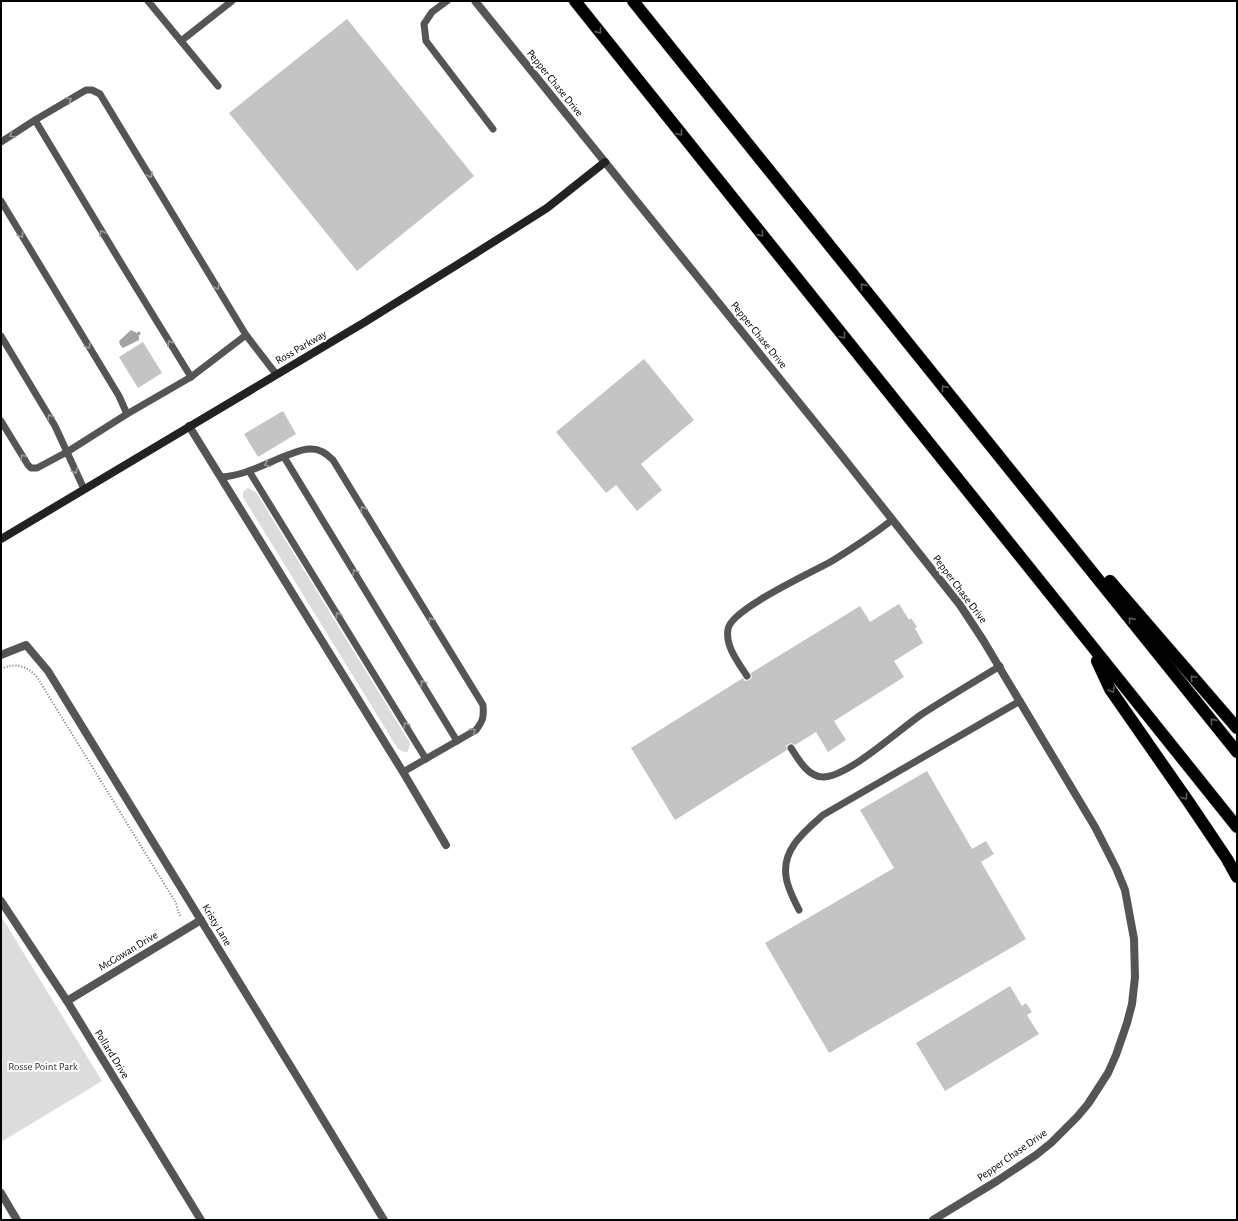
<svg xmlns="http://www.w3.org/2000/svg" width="1238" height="1221" font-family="'Alegreya Sans',sans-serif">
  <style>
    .green { fill: #dcdcdc }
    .water { fill: #a3a3a3 }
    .building { fill: #c4c4c4 }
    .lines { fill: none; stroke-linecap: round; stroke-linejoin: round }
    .highway-casing { stroke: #dbdbdb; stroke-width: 13 }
    .path { stroke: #777; stroke-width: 2; stroke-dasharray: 1 2; stroke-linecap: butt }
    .lane { stroke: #555; stroke-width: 7 }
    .street { stroke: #555; stroke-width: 8 }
    .secondary { stroke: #222; stroke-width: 8 }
    .highway { stroke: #000; stroke-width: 12 }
    .oneway { stroke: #595959 }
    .oneway2 { stroke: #999 }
    .labels { text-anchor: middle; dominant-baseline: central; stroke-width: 4; stroke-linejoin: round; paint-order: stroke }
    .street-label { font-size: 11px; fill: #000; stroke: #fff }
    .park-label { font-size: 11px; fill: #333; stroke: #fff }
  </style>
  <rect width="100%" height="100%" fill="#fff"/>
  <g class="green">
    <polygon points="248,488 256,492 410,743 409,749 407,752 404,752 398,749 243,497 243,492"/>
    <polygon points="1,916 102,1081 1,1142"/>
  </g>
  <polygon class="water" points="131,330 137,333 139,331 141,334 139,335 139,340 123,348 120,345 119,341"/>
  <g class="building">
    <polygon points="347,19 474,176 357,271 229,113"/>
    <polygon points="143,342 162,373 138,388 119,357"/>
    <polygon points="644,359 694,420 641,464 662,490 637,511 616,485 606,493 556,432"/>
    <polygon points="283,411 296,434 258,457 244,434"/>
    <polygon points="899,604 909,620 911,618 917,627 915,628 923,643 894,661 904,677 834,721 846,740 828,752 816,732 795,745 791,743 789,744 786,746 787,750 675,820 631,748 743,678 745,681 749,680 752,678 751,673 860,606 870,622"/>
    <polygon points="927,771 972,849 986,841 994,854 981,862 1026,939 829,1053 765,943 894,868 860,810"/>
    <polygon points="1010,986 1022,1006 1026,1003 1032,1012 1027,1015 1039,1034 945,1091 916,1043"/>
  </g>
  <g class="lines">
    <g class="highway-casing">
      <g id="highway">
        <polyline points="575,1 1237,827"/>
        <polyline points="633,1 1237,752"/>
        <polyline points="1110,581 1237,728"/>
        <polyline points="1097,661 1110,689 1190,804 1227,859 1237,877"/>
      </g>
    </g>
    <path class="path" d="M1 669C15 662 27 666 37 677L176 903 179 914 181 916"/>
    <g class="lane">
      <polyline points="148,1 218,86"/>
      <polyline points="447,1 432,12 424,24 426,41 493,129"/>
      <polyline points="181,41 232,1"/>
      <polyline points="35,120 86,90 92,90 100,94 246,335 276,374"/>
      <polyline points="1,142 35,120 118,258 191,377"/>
      <polyline points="1,201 119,396 127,414"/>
      <polyline points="1,336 55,426 84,489"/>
      <polyline points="1,421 28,465 31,468 37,468 67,452 127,414 191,377 246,335"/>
      <polyline points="284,457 457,741"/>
      <polyline points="249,471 426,759"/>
      <path d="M221 477C243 476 265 464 285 456 294 453 302 448 312 449 320 449 327 454 333 460L483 705C484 717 483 721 476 730L403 772"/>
      <path d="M747 676C738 662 725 646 728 629 731 609 813 572 832 561 853 548 873 535 892 520"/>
      <path d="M791 748C798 759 808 777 823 777 848 777 900 729 922 714 947 698 974 682 1000 666"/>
      <path d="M799 910C794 900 787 887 786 876 782 849 805 831 823 815L1020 701"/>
    </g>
    <g class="street">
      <polyline points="475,1 834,446 960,605 983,640 1095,827 1116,868 1125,890 1134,939 1135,977 1132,1004 1127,1023 1116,1055 1108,1073 1088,1104 1077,1117 1051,1143 1036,1155 997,1181 933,1220"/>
      <polyline points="189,426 403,772 446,845"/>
      <polyline points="1,655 26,645 48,671 296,1075 384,1220"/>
      <polyline points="1,901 67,1001 201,1220"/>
      <polyline points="67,1001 201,920"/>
      <polyline points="1,1193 17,1220"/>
    </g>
    <polyline class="secondary" points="1,539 365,322 476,253 547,208 605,162"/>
    <use href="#highway" class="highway"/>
  </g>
  <defs><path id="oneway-chevron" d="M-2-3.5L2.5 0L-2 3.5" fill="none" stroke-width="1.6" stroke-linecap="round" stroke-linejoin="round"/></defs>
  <g class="oneway">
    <use href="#oneway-chevron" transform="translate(599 31) rotate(51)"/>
    <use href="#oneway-chevron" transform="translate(680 133) rotate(51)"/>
    <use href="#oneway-chevron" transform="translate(761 234) rotate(51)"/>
    <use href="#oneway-chevron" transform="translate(863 286) rotate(-129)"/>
    <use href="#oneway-chevron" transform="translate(843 336) rotate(51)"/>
    <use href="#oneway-chevron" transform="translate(944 388) rotate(-129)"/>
    <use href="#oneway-chevron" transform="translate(1131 620) rotate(-129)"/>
    <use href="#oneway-chevron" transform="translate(1193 678) rotate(-131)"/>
    <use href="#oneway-chevron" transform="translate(1112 690) rotate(59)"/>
    <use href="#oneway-chevron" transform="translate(1213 721) rotate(-129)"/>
    <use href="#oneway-chevron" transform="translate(1185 797) rotate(55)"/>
  </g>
  <g class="oneway2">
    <use href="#oneway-chevron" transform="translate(69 100) rotate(-31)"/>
    <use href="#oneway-chevron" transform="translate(12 135) rotate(148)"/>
    <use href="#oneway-chevron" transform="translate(150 175) rotate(59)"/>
    <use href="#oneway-chevron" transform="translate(102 233) rotate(-121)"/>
    <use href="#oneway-chevron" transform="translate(21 235) rotate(59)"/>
    <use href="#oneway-chevron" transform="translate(217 287) rotate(59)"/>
    <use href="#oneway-chevron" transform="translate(170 343) rotate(-122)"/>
    <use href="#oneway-chevron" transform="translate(88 346) rotate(59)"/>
    <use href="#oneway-chevron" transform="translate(50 417) rotate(-121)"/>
    <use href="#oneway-chevron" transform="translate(23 457) rotate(-122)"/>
    <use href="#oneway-chevron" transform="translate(267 464) rotate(158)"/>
    <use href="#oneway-chevron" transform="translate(75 471) rotate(65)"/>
    <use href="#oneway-chevron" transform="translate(363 509) rotate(-121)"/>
    <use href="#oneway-chevron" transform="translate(355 572) rotate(-121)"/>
    <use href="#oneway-chevron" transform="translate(338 615) rotate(-121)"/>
    <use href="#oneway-chevron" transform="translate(431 620) rotate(-121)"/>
    <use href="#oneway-chevron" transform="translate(423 683) rotate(-121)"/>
    <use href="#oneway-chevron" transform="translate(406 725) rotate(-121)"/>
    <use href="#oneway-chevron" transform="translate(473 731) rotate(-36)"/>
  </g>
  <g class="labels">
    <g class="street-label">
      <text transform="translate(555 83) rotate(51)">Pepper Chase Drive</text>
      <text transform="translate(759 335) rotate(51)">Pepper Chase Drive</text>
      <text transform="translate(301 347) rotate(-30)">Ross Parkway</text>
      <text transform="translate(960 589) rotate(53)">Pepper Chase Drive</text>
      <text transform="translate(217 925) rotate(59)">Kristy Lane</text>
      <text transform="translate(128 951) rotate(-31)">McGowan Drive</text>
      <text transform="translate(112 1054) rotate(58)">Pollard Drive</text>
      <text transform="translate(1012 1155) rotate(-35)">Pepper Chase Drive</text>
    </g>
    <g class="park-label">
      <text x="43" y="1066">Rosse Point Park</text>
    </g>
  </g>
  <rect width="1238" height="1221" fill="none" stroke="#000000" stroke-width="4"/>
</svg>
